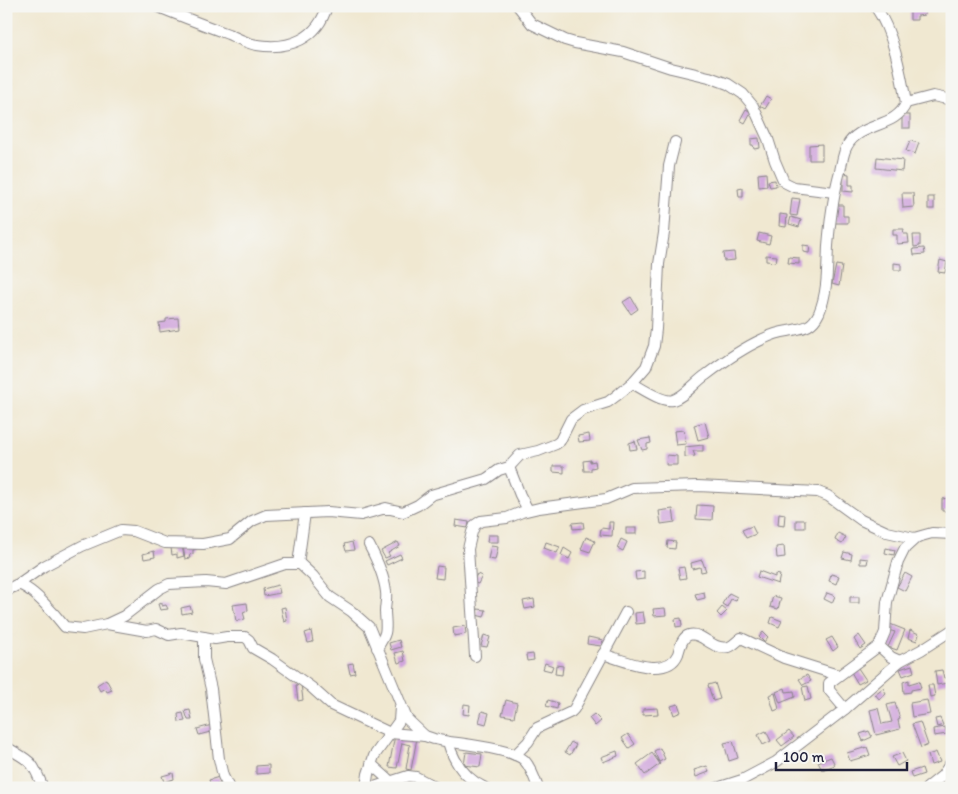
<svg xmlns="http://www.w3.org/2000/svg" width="958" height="794" font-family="Itim,sans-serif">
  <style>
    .building { fill: #cea0db }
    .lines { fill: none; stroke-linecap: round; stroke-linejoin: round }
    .street-casing { stroke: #898586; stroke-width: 12 }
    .street { stroke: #fff; stroke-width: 10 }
  </style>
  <rect width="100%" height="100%" fill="#f6f6f2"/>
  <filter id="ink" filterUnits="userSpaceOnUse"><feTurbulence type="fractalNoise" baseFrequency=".02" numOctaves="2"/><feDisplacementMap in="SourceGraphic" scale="10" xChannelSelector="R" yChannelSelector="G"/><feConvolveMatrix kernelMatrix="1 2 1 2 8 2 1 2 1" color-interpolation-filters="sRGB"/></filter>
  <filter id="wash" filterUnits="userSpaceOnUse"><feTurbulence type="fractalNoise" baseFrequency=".0096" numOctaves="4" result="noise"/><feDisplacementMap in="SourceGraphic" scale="20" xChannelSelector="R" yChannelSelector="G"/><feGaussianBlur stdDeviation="1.12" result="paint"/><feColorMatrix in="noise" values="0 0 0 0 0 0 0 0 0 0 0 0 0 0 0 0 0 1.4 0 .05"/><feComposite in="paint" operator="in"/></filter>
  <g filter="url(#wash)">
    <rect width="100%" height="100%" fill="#f0e8d1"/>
    <g id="blocks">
      <g class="building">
        <polygon points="910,10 925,10 925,15 917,16 917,20 910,20"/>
        <polygon points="766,96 771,99 765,109 760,106"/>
        <polygon points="746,109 751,112 745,123 740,120"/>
        <rect x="902" y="115" width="8" height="13"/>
        <polygon points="759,138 760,148 754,149 753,145 751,145 751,139"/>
        <polygon points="910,141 919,143 915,154 906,151"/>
        <polygon points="822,144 822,160 809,160 809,145"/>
        <polygon points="877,157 903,160 902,171 876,168"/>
        <polygon points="766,173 767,186 759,187 758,174"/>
        <polygon points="843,173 849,174 849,185 853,185 853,192 843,191"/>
        <polygon points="775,180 776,186 770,187 768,181"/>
        <polygon points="743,188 743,197 739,197 738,189"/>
        <polygon points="902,193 913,193 914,207 903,208"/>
        <rect x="928" y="197" width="6" height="12"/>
        <polygon points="792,198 800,199 797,216 790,215"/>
        <polygon points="836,205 843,205 843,216 848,216 848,223 835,223"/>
        <polygon points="780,214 787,215 786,227 779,226"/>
        <polygon points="791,217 801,220 799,227 789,224"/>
        <polygon points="893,229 904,229 903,234 908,234 909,243 897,244 897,235 893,235"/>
        <polygon points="759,233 771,236 769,244 757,241"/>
        <polygon points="913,235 920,235 920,246 914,247"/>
        <polygon points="803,245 810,246 809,253 803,252"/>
        <polygon points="924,248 925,254 914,255 913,249"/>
        <polygon points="734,252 735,260 724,261 723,253"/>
        <polygon points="766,255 777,256 776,262 766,261"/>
        <polygon points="789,257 799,258 799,264 788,263"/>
        <polygon points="940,260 947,262 945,273 938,272"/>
        <polygon points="894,263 901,264 901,270 894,270"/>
        <polygon points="836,265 842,266 839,286 832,284"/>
        <polygon points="631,297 638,309 631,314 623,302"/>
        <polygon points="178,318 179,329 160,332 159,323 166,322 166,319"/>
        <polygon points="705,422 709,437 698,440 694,425"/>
        <polygon points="684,430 686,444 676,445 674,431"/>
        <polygon points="589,434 590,441 579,442 578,436"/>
        <polygon points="650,438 651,443 647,444 647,449 642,450 638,440"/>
        <polygon points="635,441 637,449 630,450 629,443"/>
        <polygon points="703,445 703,451 693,451 695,456 685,457 685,447"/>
        <polygon points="667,455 677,456 677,465 666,465"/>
        <polygon points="591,460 590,462 595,461 596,467 591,468 591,471 584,471 583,461"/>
        <polygon points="553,466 564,466 564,473 553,472"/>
        <polygon points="949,498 949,511 942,511 942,499"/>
        <polygon points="697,505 713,506 712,520 696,519"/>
        <polygon points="673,509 675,522 661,524 659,511"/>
        <polygon points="779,513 785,514 784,526 778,525"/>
        <polygon points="456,520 469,522 468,528 455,526"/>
        <rect x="796" y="520" width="9" height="8"/>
        <polygon points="583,522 584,528 573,529 572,523"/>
        <polygon points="609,522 613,522 612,536 600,535 601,528 609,529"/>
        <polygon points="752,526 756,534 746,538 742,530"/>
        <rect x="626" y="528" width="10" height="6"/>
        <polygon points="838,533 846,537 842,544 835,540"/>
        <polygon points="488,535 498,535 498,542 487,542"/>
        <polygon points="586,537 595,541 590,552 581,549"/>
        <polygon points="621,539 627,542 623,551 617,548"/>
        <polygon points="668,541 676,542 675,549 667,548"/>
        <polygon points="352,542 354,550 346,551 344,544"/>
        <polygon points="398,542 400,546 388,553 390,556 385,558 381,551"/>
        <polygon points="546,542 560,547 557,553 544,548"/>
        <polygon points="182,546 184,556 177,558 177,554 172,555 171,548"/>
        <polygon points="183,546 197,549 193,550 193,554 189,555 190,558 185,559"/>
        <polygon points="491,546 498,547 495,560 488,559"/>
        <polygon points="784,546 785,557 777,558 776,547"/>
        <polygon points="564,548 572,553 569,559 561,555"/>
        <polygon points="886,548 895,550 894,555 885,553"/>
        <polygon points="154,551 155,557 144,559 143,554"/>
        <polygon points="844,552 852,554 851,560 842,558"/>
        <polygon points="400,554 402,558 387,565 385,561"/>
        <polygon points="860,558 868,559 867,564 860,564"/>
        <polygon points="702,560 706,571 701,572 700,567 692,569 691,563"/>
        <polygon points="437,566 444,567 443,579 435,578"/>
        <polygon points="684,567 686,578 680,579 678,568"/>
        <polygon points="644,571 644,579 636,580 635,572"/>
        <polygon points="759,571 775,577 775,574 780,575 778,584 757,577"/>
        <polygon points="905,573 912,577 905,591 897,587"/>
        <polygon points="477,574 482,576 478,584 473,582"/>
        <polygon points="831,574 839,576 836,584 829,581"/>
        <polygon points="278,585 280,593 264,596 263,589"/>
        <polygon points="704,592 705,598 697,600 695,594"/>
        <polygon points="729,593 737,597 736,601 731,599 727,607 722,604"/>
        <polygon points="827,593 835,596 832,603 824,599"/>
        <polygon points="773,596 781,598 778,609 770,607"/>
        <rect x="850" y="597" width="9" height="6"/>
        <polygon points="534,599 535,607 525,609 523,601"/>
        <polygon points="162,603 162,606 166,605 168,609 160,610 158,604"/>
        <polygon points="247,603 248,610 243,612 245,619 236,621 233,605"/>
        <polygon points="190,606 192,612 182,614 181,608"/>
        <polygon points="285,607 287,621 284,622 281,608"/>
        <polygon points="722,607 727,611 721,617 717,613"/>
        <polygon points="665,608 666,615 654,616 653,609"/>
        <polygon points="478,609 486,610 484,617 476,615"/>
        <polygon points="643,612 645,623 636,624 635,613"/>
        <polygon points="772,617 782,621 779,627 770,623"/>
        <polygon points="681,618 682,626 676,627 675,619"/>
        <polygon points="890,624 905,630 897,650 888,647 895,632 888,630"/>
        <polygon points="465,626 466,634 454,636 453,628"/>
        <polygon points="910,630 919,634 917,641 908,638"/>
        <polygon points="311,631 313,642 308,643 305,633"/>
        <polygon points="763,632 768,637 764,642 759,637"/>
        <polygon points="484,635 490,637 487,647 481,646"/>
        <polygon points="859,635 866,645 860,649 854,639"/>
        <polygon points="588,637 603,640 601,646 587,644"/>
        <polygon points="832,637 838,647 833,651 826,640"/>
        <polygon points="399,640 401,647 391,650 389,643"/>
        <polygon points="403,651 405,661 398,663 395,653"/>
        <polygon points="533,654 534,660 527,661 526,655"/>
        <polygon points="353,663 355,673 350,674 348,664"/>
        <polygon points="545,663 553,666 551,671 543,669"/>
        <polygon points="556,665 563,666 562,675 555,674"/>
        <polygon points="912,665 914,672 903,676 900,669"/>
        <polygon points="858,668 866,680 858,684 851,672"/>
        <polygon points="942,670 944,678 952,677 952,682 937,685 935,671"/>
        <polygon points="807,675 811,681 803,685 799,679"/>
        <polygon points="106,679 112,690 107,692 105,688 100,691 97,685"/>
        <polygon points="909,680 909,684 919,681 921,688 911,690 911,692 904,693 903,682"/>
        <polygon points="715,683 720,699 713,701 708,685"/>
        <polygon points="301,684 303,700 298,701 296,685"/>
        <polygon points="928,685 933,685 935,696 930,697"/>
        <polygon points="808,686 811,699 805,701 802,687"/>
        <polygon points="785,688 786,692 794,691 795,697 780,703 776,692"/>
        <polygon points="883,688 886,693 879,699 875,694"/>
        <polygon points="775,693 779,709 774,711 769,695"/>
        <polygon points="506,700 517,703 514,717 502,715"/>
        <polygon points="548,700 558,703 557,709 546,706"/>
        <polygon points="927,700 930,714 912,717 910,703"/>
        <polygon points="895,703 900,719 898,720 900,729 876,735 870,710 878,708 882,724 892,722 887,705"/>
        <polygon points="464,704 470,705 469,715 463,714"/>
        <polygon points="678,704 681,712 674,715 671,706"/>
        <polygon points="657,708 658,714 643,715 643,709"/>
        <polygon points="190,710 192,720 188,720 185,711"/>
        <polygon points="482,711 489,713 486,724 479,722"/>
        <polygon points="183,713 185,721 179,722 178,714"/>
        <polygon points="594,714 601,721 595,726 589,718"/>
        <polygon points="940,718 943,725 937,727 935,719"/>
        <polygon points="920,722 928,745 921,748 912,724"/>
        <polygon points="212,725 214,731 199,735 197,729"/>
        <polygon points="945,727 947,734 934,736 933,729"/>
        <polygon points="766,731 771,741 763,745 758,735"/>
        <polygon points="789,731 794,737 782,746 777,740"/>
        <polygon points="869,731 872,737 863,741 860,734"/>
        <polygon points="628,734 635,744 629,748 622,738"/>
        <polygon points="395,735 417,738 411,770 406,769 410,745 402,743 397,768 389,767"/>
        <polygon points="733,741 738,758 729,761 724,743"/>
        <polygon points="571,742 576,745 570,755 565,752"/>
        <polygon points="867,747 870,755 850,761 847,753"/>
        <polygon points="660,748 665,759 659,762 654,751"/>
        <polygon points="617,751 618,756 603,762 601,757"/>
        <polygon points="466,752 482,754 480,767 464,765"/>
        <polygon points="936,752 940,762 931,765 928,755"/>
        <polygon points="652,753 660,764 645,775 637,764"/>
        <polygon points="902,753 906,761 897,766 892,757"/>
        <polygon points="831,757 835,765 822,770 818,762"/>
        <polygon points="269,765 269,773 256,774 256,766"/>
        <polygon points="707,766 709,772 696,777 694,770"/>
        <polygon points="922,768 924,774 912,778 910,772"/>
        <polygon points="173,773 174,779 164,782 162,776"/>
        <polygon points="219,777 220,784 211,786 209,780"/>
      </g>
    </g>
  </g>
  <g filter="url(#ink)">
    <use href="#blocks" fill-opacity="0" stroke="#898586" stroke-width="1"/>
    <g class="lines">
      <g class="street-casing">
        <g id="street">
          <path d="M156 6C180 16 204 25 228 34 237 38 248 44 257 45 289 50 318 39 327 6"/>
          <polyline points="518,6 532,24 565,40 575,43 623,52 671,68 709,77 728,84 743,94 753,106 768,139 775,161 784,182 794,187 834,192"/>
          <polyline points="906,103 933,96 952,100"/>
          <path d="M632 383C641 388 663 403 673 400 686 396 695 382 706 375 723 362 743 348 763 339 771 335 780 332 788 331 803 328 812 328 819 313 828 292 827 268 828 246 830 221 833 196 840 171 842 163 843 153 847 146 860 122 897 128 906 103 901 73 893 31 875 6"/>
          <polyline points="509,467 520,495 528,510"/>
          <path d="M369 545C377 560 384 575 386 592 387 599 385 605 385 612 386 630 388 632 377 648"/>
          <polyline points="298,564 305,513"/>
          <polyline points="14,587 44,566 82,546 121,530 134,531 165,543 203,544 230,539 252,521 266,515 328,512 361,515 386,508 403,512 418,505 431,495 486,479 499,470 509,467 520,455 538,451 556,444 560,441 571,419 583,410 608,402 616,396 632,383 646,367 654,346 656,329 659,264 664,233 669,166 675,142"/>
          <path d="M6 592C9 590 13 586 16 585 28 582 58 618 65 627L83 629 107 624 124 616 159 589 169 584 206 582 226 584 285 564H300L313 576 330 597 351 611 369 627 407 719 425 736 434 739C455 744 509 747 524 760 531 767 535 779 538 788"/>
          <polyline points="107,624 147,631 156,629 169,635 181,633 215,639 227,637 245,637 249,640 253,648 272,659 311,687 331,705 390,733 425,736"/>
          <polyline points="204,637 204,659 211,689 219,759 223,776 229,788"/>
          <polyline points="879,646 891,657 900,661"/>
          <path d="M603 654C622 660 667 680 678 654 680 647 682 637 689 635 702 631 712 651 729 647 734 645 737 641 741 638L784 658 838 675"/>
          <polyline points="475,656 468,549 472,532 475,525 481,521 507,518 522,512 539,508 606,499 632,488 698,486 818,492 828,496 861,520 887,532 914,538 932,533 952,534"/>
          <polyline points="845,709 829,690 829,683 879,646 885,632 887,602 898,562 905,548 916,538"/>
          <path d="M448 742C454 763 466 779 485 788"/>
          <path d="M6 747C31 762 32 759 43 788"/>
          <polyline points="515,755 528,742 537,728 571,712 574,709 626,612"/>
          <polyline points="371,764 390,781"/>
          <polyline points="366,788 368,774 374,756 399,721 400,707"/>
          <polyline points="371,788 408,776 416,777 437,788"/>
          <polyline points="717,788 742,780 776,762 845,709 900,661 921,650 952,630"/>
          <polyline points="927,788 942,776 952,761"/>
        </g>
      </g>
      <use href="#street" class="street"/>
    </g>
  </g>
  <rect width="958" height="794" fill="none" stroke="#f6f6f2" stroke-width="25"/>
  <path d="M776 762v8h131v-8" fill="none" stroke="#22223b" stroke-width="2.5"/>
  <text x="783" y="762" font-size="15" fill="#22223b" stroke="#f6f6f2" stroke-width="4" paint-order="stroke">100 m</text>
</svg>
